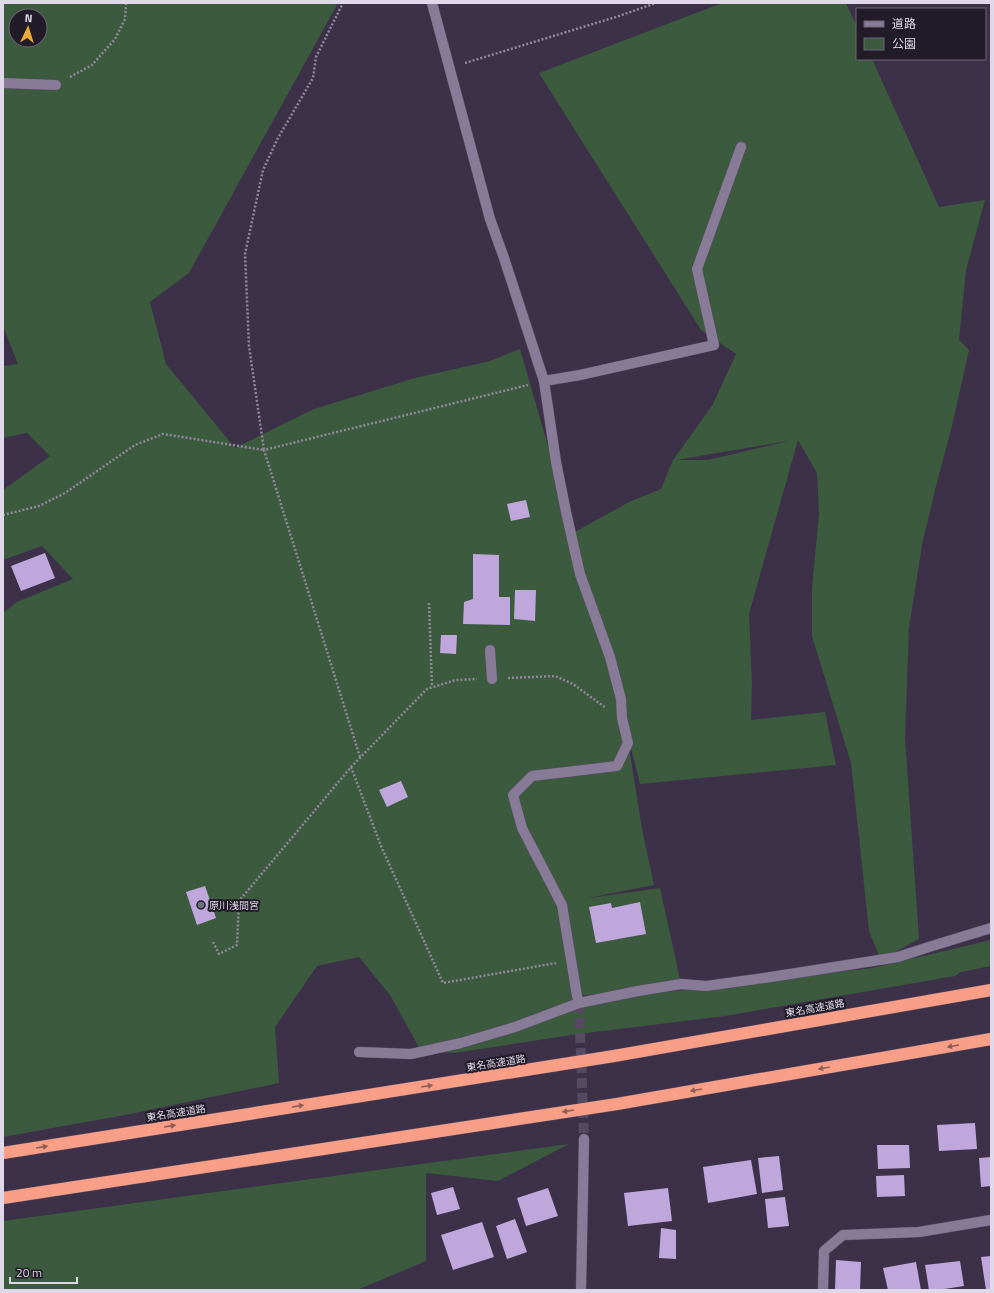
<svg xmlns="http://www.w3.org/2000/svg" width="994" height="1293" font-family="'Titillium Web','Noto Sans JP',sans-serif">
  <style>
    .green { fill: #3b5a3e; fill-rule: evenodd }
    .building { fill: #bfa7dc }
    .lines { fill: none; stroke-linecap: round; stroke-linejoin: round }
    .street-tunnel { stroke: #554a62; stroke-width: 10; stroke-dasharray: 10 5; stroke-linecap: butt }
    .lane-casing { stroke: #584e64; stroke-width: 11 }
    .street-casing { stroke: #584e64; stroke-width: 11 }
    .highway-casing { stroke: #584e64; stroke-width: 13 }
    .path { stroke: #91889c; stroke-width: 2.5; stroke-dasharray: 2 2; stroke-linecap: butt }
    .lane { stroke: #887b98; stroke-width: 10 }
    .street { stroke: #887b98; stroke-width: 10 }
    .highway { stroke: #fa9f87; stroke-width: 12 }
    .oneway { fill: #8e5e57 }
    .worship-dot { fill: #6b7280; stroke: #211c27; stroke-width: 1.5 }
    .labels { text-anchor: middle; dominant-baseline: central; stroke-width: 4; stroke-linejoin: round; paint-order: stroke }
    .poi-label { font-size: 10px; fill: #dfd8e8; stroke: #211c27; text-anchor: start }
    .street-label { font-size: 10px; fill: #dfd8e8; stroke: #211c27 }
  </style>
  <rect width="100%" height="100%" fill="#3d314a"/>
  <g class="green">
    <path d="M3 3H338L189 273 150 302 166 364 235 448 314 409 415 378 490 361 520 349 573 533 629 502 661 489 673 460 712 406 736 354 701 330 539 73 722 3H846L857 27V59H872L939 207 985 200 966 270 959 340 969 350 952 426 936 486 922 545 909 628 905 738 919 939 881 960 869 931 851 763 812 636V588L819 514 817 473 798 440 749 614 752 684 751 720 825 712 836 765 640 784 626 729 642 829 654 885 583 899 660 888 681 984 579 996 580 1002 872 968 991 940V966L961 972 955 976 725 1016 578 1034 455 1053 421 1051 390 995 359 957 317 966 275 1027 279 1083 125 1115 3 1137V613L17 602 73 579 42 546 3 560V490L50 456 27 433 3 438V366L18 364 3 326ZM16 16H40V40H16ZM788 441 708 460H676Z"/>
    <polygon points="569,1144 498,1181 426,1173 426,1261 357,1290 3,1290 3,1221"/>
  </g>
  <g class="building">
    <polygon points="526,500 530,517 511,521 507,504"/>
    <polygon points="45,553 55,578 21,591 11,566"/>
    <polygon points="473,554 499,555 499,597 510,597 510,625 463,624 464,602 473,599"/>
    <polygon points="515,590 536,590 535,621 514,619"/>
    <polygon points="441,635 457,635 456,654 440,653"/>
    <polygon points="401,781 408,797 387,807 379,790"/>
    <polygon points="205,886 216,918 197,925 186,892"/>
    <polygon points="640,902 646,934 596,943 589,907 611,903 612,908"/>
    <polygon points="975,1123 977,1149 939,1151 937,1125"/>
    <polygon points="877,1145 909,1145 910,1168 878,1169"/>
    <polygon points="779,1156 783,1190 762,1193 758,1158"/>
    <polygon points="991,1157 991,1186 981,1187 979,1158"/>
    <polygon points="751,1160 757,1194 708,1203 703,1167"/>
    <polygon points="904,1175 905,1196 877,1197 876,1176"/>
    <polygon points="453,1187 460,1209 437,1215 431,1193"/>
    <polygon points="548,1188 558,1216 526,1226 517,1198"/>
    <polygon points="668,1188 672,1221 628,1226 624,1193"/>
    <polygon points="785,1197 789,1226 768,1228 765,1199"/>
    <polygon points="515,1219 527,1252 507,1259 496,1226"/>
    <polygon points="482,1222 494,1257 453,1270 441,1235"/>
    <polygon points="661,1228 676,1230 676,1259 659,1258"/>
    <polygon points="991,1256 991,1290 986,1290 981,1257"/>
    <polygon points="836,1260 861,1262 860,1290 835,1290"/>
    <polygon points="960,1261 964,1286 938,1290 929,1290 925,1265"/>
    <polygon points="916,1262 921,1290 888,1290 883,1268"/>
  </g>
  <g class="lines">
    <polyline class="street-tunnel" points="579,1003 584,1139"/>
    <g class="lane-casing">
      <g id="lane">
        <polyline points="490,650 492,679"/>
        <polyline points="359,1052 411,1054 461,1043 515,1027 579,1003"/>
      </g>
    </g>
    <g class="street-casing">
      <g id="street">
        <polyline points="432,3 490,219 504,258 544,381"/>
        <polyline points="3,83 56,85"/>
        <polyline points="741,147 697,269 714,345 580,375 544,381 556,462 566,512 580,574 610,657 621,699 622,718 628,743 617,766 532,776 513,795 522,828 562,905 577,996 579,1003 638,991 681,984 706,986 771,977 898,957 932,946 991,928"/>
        <polyline points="581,1290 584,1139"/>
        <polyline points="823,1290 824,1251 843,1235 919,1232 991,1220"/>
      </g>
    </g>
    <g class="highway-casing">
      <g id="highway">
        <polyline points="3,1153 614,1056 991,990"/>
        <polyline points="3,1198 617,1104 991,1039"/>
      </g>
    </g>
    <g class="path">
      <polyline points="465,63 619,16 656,3"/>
      <polyline points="70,77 92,65 115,39 125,19 126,3"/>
      <polyline points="3,515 39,506 65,493 135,445 163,434 264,450 249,346 245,254 263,170 278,138 313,78 316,57 343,3"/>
      <polyline points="429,603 432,687"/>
      <polyline points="508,678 555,676 573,684 606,708"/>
      <polyline points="360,757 264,450 528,385"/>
      <polyline points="351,767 381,846 443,983 556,963"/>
      <polyline points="213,942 219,954 237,945 239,901 351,767 427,689 456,680 477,679"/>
    </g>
    <use href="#lane" class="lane"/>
    <use href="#street" class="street"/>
    <use href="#highway" class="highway"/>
  </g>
  <defs><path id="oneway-solid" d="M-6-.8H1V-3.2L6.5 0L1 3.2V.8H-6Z"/></defs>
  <g class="oneway">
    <use href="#oneway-solid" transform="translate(953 1046) rotate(170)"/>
    <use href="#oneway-solid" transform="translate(824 1068) rotate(170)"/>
    <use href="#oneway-solid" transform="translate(427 1086) rotate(-9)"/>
    <use href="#oneway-solid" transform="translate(696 1090) rotate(170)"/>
    <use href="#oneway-solid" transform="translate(298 1106) rotate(-9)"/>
    <use href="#oneway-solid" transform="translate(568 1111) rotate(171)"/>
    <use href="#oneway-solid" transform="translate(170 1126) rotate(-9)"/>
    <use href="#oneway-solid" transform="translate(42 1147) rotate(-9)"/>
  </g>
  <circle class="worship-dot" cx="201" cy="905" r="4"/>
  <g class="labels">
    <g class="poi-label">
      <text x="209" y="905">原川浅間宮</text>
    </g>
    <g class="street-label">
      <text transform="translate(815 1008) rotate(-10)">東名高速道路</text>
      <text transform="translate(496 1063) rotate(-9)">東名高速道路</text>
      <text transform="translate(176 1113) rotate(-9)">東名高速道路</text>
    </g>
  </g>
  <rect width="994" height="1293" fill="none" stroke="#dfd8e8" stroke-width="8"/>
  <rect x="856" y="8" width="130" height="52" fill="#211c27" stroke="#6d6774"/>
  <rect x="864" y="21" width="20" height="6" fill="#887b98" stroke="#6d6774"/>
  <text x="892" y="28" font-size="12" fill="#dfd8e8">道路</text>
  <rect x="864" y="38" width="20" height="12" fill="#3b5a3e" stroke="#6d6774"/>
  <text x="892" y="48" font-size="12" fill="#dfd8e8">公園</text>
  <g transform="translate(28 28) rotate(4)"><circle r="19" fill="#211c27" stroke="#6d6774"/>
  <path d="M0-3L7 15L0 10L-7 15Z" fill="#eaaa38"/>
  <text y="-6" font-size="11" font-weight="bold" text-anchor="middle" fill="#dfd8e8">N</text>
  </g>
  <path d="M10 1277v6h67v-6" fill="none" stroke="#dfd8e8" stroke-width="2"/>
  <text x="16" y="1277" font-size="12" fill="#dfd8e8" stroke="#211c27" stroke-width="3" paint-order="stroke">20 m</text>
</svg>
